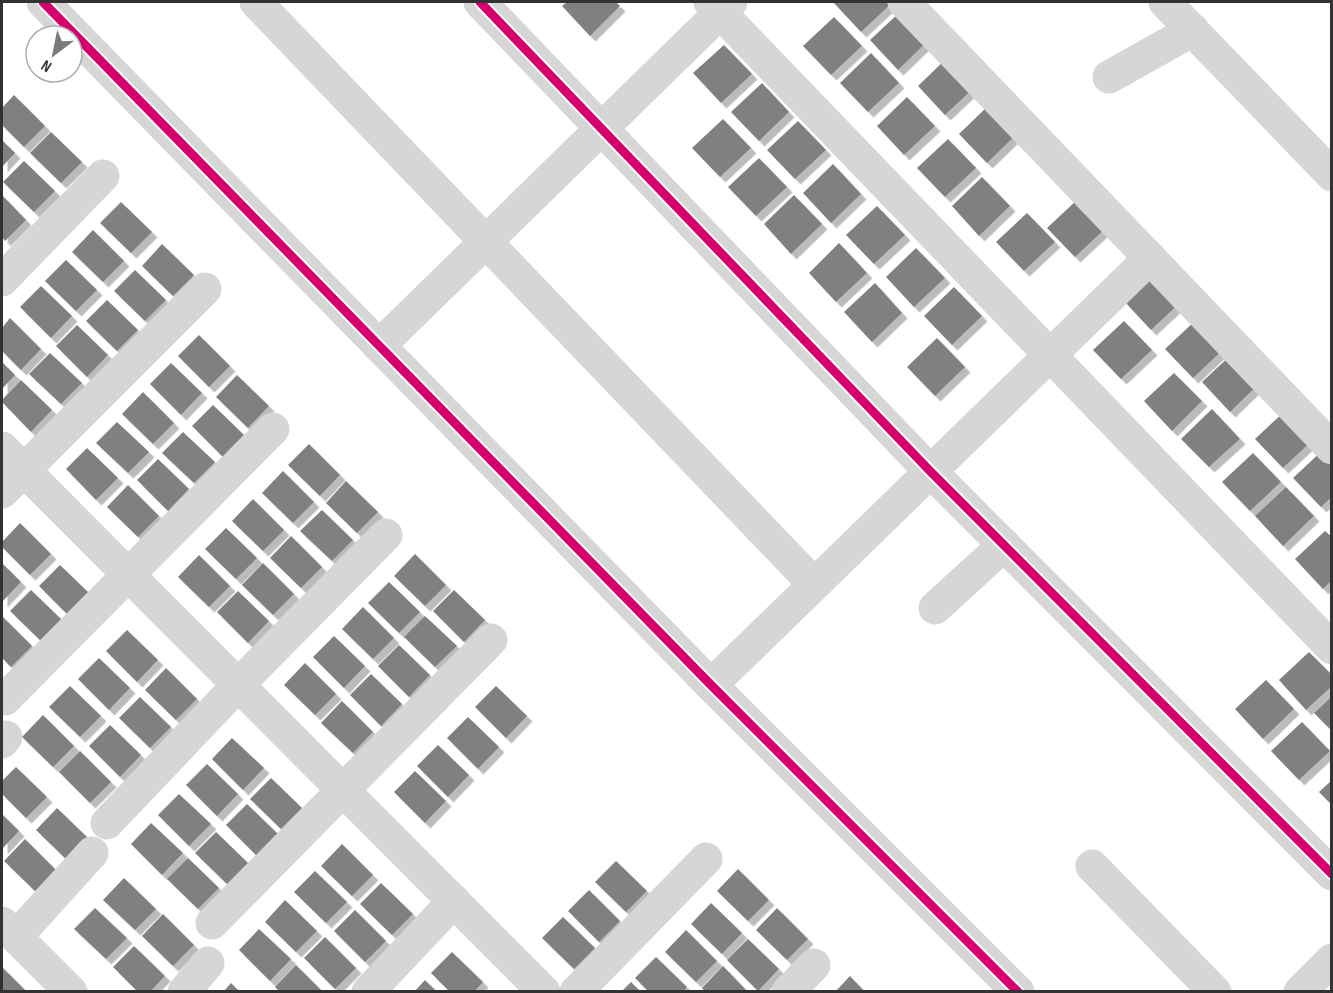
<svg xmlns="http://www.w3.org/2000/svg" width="1333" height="993" font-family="'Sofia Sans Condensed',sans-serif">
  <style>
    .building { fill: #808080; filter: url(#shadow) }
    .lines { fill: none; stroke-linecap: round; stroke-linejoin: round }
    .minor { stroke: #d6d6d6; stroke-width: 33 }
    .cycleway-casing { stroke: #fff; stroke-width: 13 }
    .cycleway { stroke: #d6006c; stroke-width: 9 }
  </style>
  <defs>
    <filter id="shadow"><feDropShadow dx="5.5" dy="5.5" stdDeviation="0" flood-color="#0004"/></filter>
  </defs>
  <rect width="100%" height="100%" fill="#fff"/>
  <g class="building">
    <polygon points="567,2 616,2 620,6 590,36 562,6"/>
    <polygon points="833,2 893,2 861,32"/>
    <polygon points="901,11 928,41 898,70 870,40"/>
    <polygon points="834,17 862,46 831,75 803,46"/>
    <polygon points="724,45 752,74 721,103 693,73"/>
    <polygon points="871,53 899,83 868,112 840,83"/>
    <polygon points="948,57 976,86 945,115 918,86"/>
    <polygon points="762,83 789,112 759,141 731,112"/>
    <polygon points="14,95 45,126 24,147 2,125 2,108"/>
    <polygon points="907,97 935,126 904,155 877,126"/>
    <polygon points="989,105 1017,134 987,163 959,134"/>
    <polygon points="723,119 751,148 720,177 692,148"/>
    <polygon points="798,121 826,150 795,179 767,150"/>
    <polygon points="51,132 82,162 61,183 30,153"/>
    <polygon points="948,139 976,168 945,197 917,168"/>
    <polygon points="2,140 15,153 2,167"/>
    <polygon points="759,158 787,187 756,216 728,187"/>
    <polygon points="24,161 55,191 34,212 3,182"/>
    <polygon points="833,164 861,194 831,223 803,193"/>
    <polygon points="982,177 1010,206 979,236 952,206"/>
    <polygon points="2,195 26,220 5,241 2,237"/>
    <polygon points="794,195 822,224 791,254 764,224"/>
    <polygon points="1078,199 1106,228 1075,257 1047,228"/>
    <polygon points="121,202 152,232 131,253 100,223"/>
    <polygon points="877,206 905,235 874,264 846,235"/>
    <polygon points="1027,213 1055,242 1024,271 996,242"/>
    <polygon points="93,230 124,261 103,282 72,252"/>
    <polygon points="839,243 867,273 836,302 809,273"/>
    <polygon points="162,244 194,275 173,296 142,266"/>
    <polygon points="916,248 945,278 914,307 886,277"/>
    <polygon points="66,260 97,290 76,311 45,281"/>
    <polygon points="135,270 166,300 145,321 114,291"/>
    <polygon points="1154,272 1182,301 1151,330 1124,301"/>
    <polygon points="875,283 902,313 872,342 844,312"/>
    <polygon points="41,286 72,316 51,338 20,307"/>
    <polygon points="954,287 982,316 952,345 924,316"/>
    <polygon points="107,300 138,330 117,351 86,321"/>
    <polygon points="10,318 41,349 21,370 2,351 2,328"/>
    <polygon points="1196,320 1224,349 1193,378 1165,349"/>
    <polygon points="1124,321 1152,350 1121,379 1093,350"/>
    <polygon points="77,325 108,355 87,377 56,346"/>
    <polygon points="199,335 230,366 209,387 178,356"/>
    <polygon points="937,338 965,367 935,396 907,367"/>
    <polygon points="50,353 82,383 61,404 29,374"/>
    <polygon points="1233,353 1261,382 1230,412 1202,382"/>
    <polygon points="2,362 15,375 2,389"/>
    <polygon points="171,363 202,393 181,415 150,384"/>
    <polygon points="1174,373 1202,401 1172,431 1144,401"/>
    <polygon points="237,375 269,406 248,428 216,397"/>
    <polygon points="21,380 52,410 31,432 2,402 2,400"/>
    <polygon points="143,392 174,423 153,444 122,414"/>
    <polygon points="213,405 244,435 223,457 192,426"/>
    <polygon points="1212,409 1240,439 1209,467 1181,439"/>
    <polygon points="1286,410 1314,439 1283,468 1255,439"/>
    <polygon points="117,422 149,452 128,473 96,443"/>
    <polygon points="183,432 215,462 194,483 162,453"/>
    <polygon points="309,444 340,475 320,496 288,465"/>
    <polygon points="87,448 118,478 96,500 66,469"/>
    <polygon points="1324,449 1332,458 1332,497 1321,507 1293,478"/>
    <polygon points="1253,453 1281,482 1250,511 1222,482"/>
    <polygon points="158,459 189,489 168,511 137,480"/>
    <polygon points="283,471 314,502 293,523 262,493"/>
    <polygon points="346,481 378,512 357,533 326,503"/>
    <polygon points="128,485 159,516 138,537 107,507"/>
    <polygon points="1286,487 1314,516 1283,546 1255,516"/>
    <polygon points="253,499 284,530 263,551 232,521"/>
    <polygon points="322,510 353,540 332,561 300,531"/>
    <polygon points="20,523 51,554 30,575 2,547 2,542"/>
    <polygon points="226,528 257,558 236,579 205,549"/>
    <polygon points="1325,531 1332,537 1332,580 1323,589 1295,559"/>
    <polygon points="291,536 322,567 301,588 270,558"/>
    <polygon points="415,554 446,585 425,606 394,576"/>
    <polygon points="199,555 230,586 209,607 178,577"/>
    <polygon points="2,563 21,582 2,602"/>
    <polygon points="263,563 294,594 273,615 242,585"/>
    <polygon points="60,565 91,595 70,617 39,586"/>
    <polygon points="389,582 420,612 399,633 368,603"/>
    <polygon points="31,590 62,620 41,641 10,611"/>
    <polygon points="454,590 485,620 464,642 433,611"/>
    <polygon points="238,591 269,621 248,643 217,612"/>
    <polygon points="363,607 394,638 373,659 342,629"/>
    <polygon points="2,616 32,646 11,667 2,658"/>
    <polygon points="425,616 457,646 435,667 404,637"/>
    <polygon points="127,630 158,660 137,682 106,651"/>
    <polygon points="334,636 365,666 344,688 313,657"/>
    <polygon points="399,645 430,675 409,697 378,666"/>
    <polygon points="1309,652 1332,675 1332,686 1306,710 1279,680"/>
    <polygon points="99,658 130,688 109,710 78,679"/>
    <polygon points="305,663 336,694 315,715 284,685"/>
    <polygon points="166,668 197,699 176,720 145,690"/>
    <polygon points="371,674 402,704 381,726 350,695"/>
    <polygon points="1266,680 1294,709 1263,739 1235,709"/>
    <polygon points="70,686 101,716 80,737 49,707"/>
    <polygon points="496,686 527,716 506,738 475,707"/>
    <polygon points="1332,696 1332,731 1314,713"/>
    <polygon points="140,697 171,727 150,748 119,718"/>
    <polygon points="342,701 373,732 353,753 321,723"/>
    <polygon points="43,715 74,746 53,767 22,737"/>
    <polygon points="468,717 499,747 478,769 447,738"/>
    <polygon points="1302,722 1330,751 1299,780 1271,751"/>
    <polygon points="110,725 141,755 120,777 89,746"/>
    <polygon points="232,738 264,768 243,790 212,759"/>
    <polygon points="438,745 469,775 448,797 417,766"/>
    <polygon points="80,751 111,782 90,803 59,772"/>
    <polygon points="207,764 238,794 217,816 186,785"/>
    <polygon points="16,767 47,797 26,818 2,794 2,781"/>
    <polygon points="415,771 446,801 425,823 394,792"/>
    <polygon points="271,778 302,808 281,829 250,799"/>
    <polygon points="1332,780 1332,805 1319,792"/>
    <polygon points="179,794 211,824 189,846 158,815"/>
    <polygon points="247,804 278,834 257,856 226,825"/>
    <polygon points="57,808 88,838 67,860 36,830"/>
    <polygon points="2,814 19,831 2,849"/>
    <polygon points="151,823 183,853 162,875 131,844"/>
    <polygon points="216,832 248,863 227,884 195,853"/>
    <polygon points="25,839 56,870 35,891 4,861"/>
    <polygon points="342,844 373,875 352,896 321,866"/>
    <polygon points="188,858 219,888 198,909 167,879"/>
    <polygon points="616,861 647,891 626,912 595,882"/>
    <polygon points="738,869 769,900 748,921 717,891"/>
    <polygon points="315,871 347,902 326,923 294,892"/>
    <polygon points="124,878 156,909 135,930 103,900"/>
    <polygon points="381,883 413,914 392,935 360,904"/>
    <polygon points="589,890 620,921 599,942 568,911"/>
    <polygon points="285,900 317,931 296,952 265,922"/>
    <polygon points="711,903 742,933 722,954 691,924"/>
    <polygon points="95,908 127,938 106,959 74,929"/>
    <polygon points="777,908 808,939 787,960 756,930"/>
    <polygon points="355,910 386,941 365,962 334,931"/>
    <polygon points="163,914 194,945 173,966 142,936"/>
    <polygon points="563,917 595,948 574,969 542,938"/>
    <polygon points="259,929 291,959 270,981 239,950"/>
    <polygon points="686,930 717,961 696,982 665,952"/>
    <polygon points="325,937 356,968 335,989 304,958"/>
    <polygon points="748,939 779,969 758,991 727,960"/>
    <polygon points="134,946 165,976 150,992 138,992 113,967"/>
    <polygon points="452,952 483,982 474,992 450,992 431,973"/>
    <polygon points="656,957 687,987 683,992 649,992 635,978"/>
    <polygon points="296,965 323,992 280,992 275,987"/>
    <polygon points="723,966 748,992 705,992 702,988"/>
    <polygon points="3,968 25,990 23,992 2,992"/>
    <polygon points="850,976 865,992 835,992"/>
    <polygon points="425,980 437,992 414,992"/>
    <polygon points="631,982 641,992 621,992"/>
    <polygon points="231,983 240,992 223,992"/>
  </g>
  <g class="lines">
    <g class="minor">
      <polyline points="43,2 711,685 1018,992"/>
      <polyline points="256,2 814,584"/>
      <polyline points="480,2 930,471 1332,874"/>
      <polyline points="710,2 1332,648"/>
      <polyline points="904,2 1332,448"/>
      <polyline points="1165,2 1332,175"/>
      <polyline points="1109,77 1193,30"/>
      <polyline points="2,280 103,176"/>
      <polyline points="379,346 731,2"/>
      <polyline points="2,448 544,992"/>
      <polyline points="2,492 205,289"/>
      <polyline points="935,608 1004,545"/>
      <polyline points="711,685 1150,258"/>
      <polyline points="5,699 273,429"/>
      <polyline points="2,742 6,737"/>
      <polyline points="107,823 238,685 386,535"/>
      <polyline points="1092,866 1215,992"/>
      <polyline points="2,923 71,992"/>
      <polyline points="212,923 491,640"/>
      <polyline points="16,937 92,853"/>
      <polyline points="184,992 208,963"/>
      <polyline points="368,992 454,901"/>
      <polyline points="576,992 706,859"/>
      <polyline points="788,992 814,965"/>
      <polyline points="1300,992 1332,960"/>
    </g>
    <g class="cycleway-casing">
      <g id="cycleway">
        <polyline points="43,2 711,685 1018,992"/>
        <polyline points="480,2 930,471 1332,874"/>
      </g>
    </g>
    <use href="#cycleway" class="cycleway"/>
  </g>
  <rect width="1333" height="993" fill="none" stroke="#323232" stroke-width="6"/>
  <g transform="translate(54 54) rotate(212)"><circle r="28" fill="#ffffff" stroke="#adadad" stroke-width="1.5"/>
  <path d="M0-4.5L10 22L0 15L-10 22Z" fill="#7a7a7a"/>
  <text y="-9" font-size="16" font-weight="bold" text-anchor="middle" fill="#323232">N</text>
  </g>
</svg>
